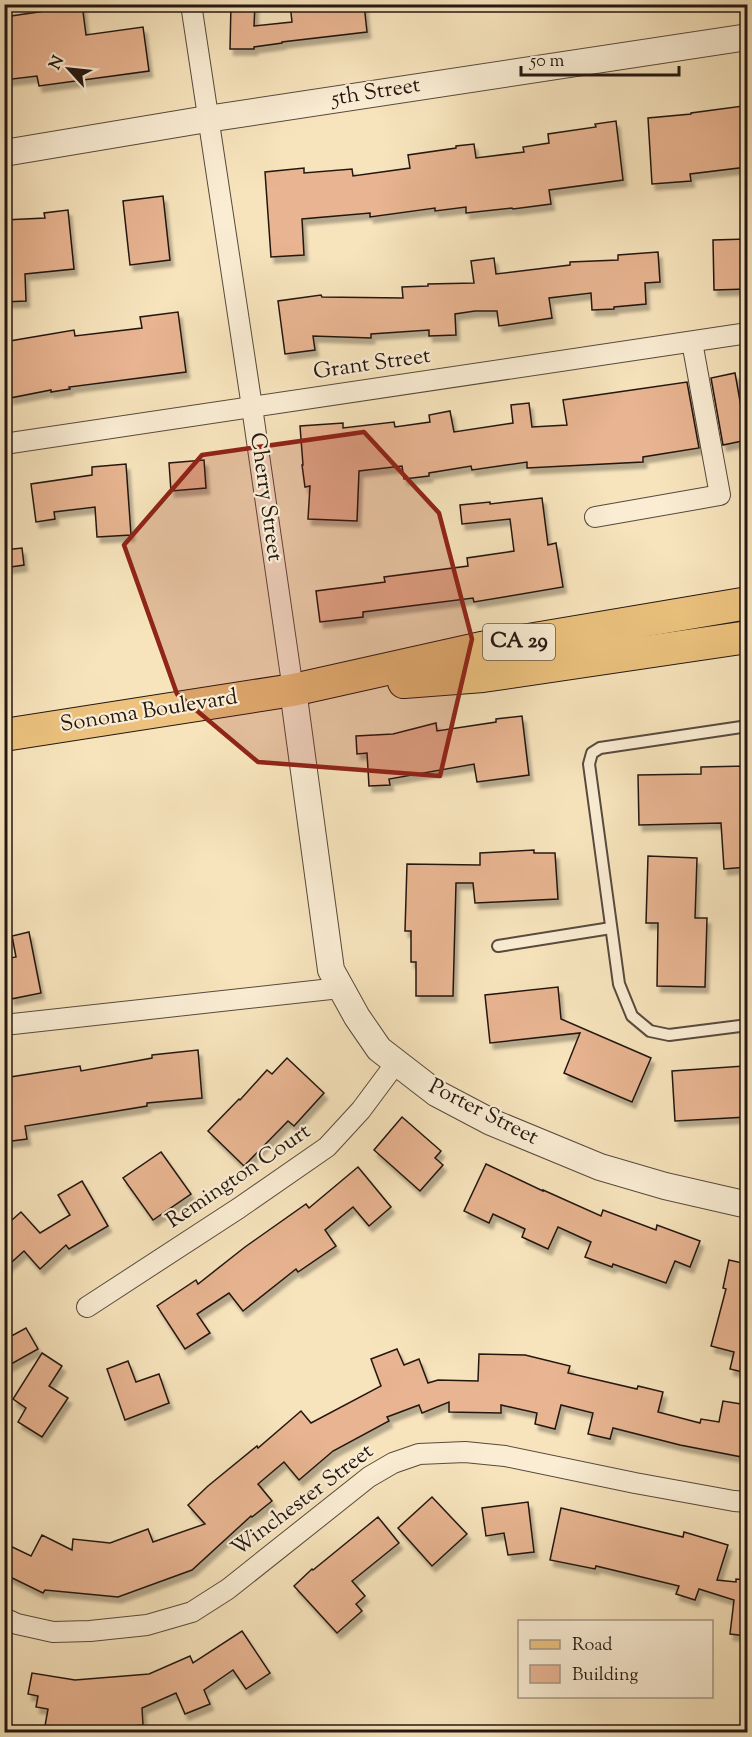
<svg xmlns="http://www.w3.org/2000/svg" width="752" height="1737" font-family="'Sorts Mill Goudy',serif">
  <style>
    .building { fill: #e8b491; stroke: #231711; stroke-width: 1.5; filter: url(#shadow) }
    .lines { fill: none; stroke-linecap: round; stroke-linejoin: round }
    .service-casing { stroke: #584a3c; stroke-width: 14 }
    .minor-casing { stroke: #584a3c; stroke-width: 22 }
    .tertiary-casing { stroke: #584a3c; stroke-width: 28 }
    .primary-casing { stroke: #231711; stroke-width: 34 }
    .service { stroke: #faedd4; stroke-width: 10 }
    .minor { stroke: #faedd4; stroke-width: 20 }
    .tertiary { stroke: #faedd4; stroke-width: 26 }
    .primary { stroke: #ecc27e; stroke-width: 32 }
    .marked { fill: #8f2418; fill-opacity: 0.2; stroke: #8f2418; stroke-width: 4.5; stroke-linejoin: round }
    .labels { text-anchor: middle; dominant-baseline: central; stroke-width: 4.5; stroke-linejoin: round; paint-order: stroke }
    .shield { fill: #faedd4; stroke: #64574c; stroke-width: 1.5 }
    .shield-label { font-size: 21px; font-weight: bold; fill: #231711 }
    .street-label { font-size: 22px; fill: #231711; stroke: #faedd4 }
  </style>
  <defs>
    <filter id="shadow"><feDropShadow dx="3.5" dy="6" stdDeviation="1.5" flood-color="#0004"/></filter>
  </defs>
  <rect width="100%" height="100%" fill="#f7e4bd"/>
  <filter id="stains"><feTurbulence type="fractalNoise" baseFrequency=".00333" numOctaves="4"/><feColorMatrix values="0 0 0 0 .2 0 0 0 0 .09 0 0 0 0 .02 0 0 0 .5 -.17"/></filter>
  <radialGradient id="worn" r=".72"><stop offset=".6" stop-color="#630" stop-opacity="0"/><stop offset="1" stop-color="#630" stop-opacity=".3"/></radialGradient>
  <g class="building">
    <polygon points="51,4 82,4 86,35 143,27 149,71 39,86 37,76 4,80 4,17 52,10"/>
    <polygon points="231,4 255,4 254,26 292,22 290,4 364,4 367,32 282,42 282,43 254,47 254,49 230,49"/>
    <polygon points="743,106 747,143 747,167 690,174 691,181 652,184 648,118 691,114 691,113"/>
    <polygon points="616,121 623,180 549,190 551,204 513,209 512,208 466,213 466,207 435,211 435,208 370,217 370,213 302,219 304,255 271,257 265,172 304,168 304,173 352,169 353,176 410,168 408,155 456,148 456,146 474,144 476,158 524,152 523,147 549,143 548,134 596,127 595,124"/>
    <polygon points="163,196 170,260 130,265 123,201"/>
    <polygon points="68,210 74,269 25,274 26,301 4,302 4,220 45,218 44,213"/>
    <polygon points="747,239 747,289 714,290 713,240"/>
    <polygon points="658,252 660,282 645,283 646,304 614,307 614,309 592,310 591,293 549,298 552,318 499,326 497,311 475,311 455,314 456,335 429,336 429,330 371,334 371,338 313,336 315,350 285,354 278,301 321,295 322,297 403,298 402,287 428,286 428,284 474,283 471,261 494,258 496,274 570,265 570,262 618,260 618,255"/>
    <polygon points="178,312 186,372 69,387 70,389 51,392 51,390 10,398 4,368 4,342 74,330 75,336 142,328 140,317"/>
    <polygon points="735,373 747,440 723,445 711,378"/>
    <polygon points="687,382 699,448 643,457 643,462 527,468 527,462 472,470 471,466 429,473 429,476 404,479 402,466 359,471 357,521 308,519 310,486 305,487 302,465 303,465 300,426 343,423 343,428 394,422 395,427 430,422 429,415 450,411 454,432 513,423 511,405 529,403 532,427 567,425 563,400"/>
    <polygon points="204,460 206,488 171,491 169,463"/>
    <polygon points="126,464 131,535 97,537 95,507 54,512 55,519 36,522 31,484 92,475 92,467"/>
    <polygon points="542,498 548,545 556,543 563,587 474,602 473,598 363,612 363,617 320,622 316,591 385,582 384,577 468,566 467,558 514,551 510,519 462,524 460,505 490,502 490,504"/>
    <polygon points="22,548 24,565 4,568 4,550"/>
    <polygon points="522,716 529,775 477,782 474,764 389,779 390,785 369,786 367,753 357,754 356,736 393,734 436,723 437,731 496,722 496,719"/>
    <polygon points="747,766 747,867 724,869 721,823 639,825 638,775 701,774 701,767"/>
    <polygon points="534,850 534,853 555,853 558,899 475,903 473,883 456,883 453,996 416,996 416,962 411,962 411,931 405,931 407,864 480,865 480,853"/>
    <polygon points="648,856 697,858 695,918 707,918 705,987 657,986 658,923 646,923"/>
    <polygon points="29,932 41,993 11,999 4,959 16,957 12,936"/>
    <polygon points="558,987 561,1019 651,1058 632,1102 564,1073 580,1033 490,1043 485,995"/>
    <polygon points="198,1050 202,1098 147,1103 147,1106 25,1126 27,1139 4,1142 4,1078 80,1066 81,1071 152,1058 152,1055"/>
    <polygon points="287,1058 324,1093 294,1126 288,1121 244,1166 208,1131 239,1099 240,1100 267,1070 272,1074"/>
    <polygon points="744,1066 747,1117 675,1121 672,1071"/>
    <polygon points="402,1117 441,1151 435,1158 443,1165 420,1191 374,1150"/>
    <polygon points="161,1152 191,1194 153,1220 123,1178"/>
    <polygon points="486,1164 543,1191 543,1190 601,1216 603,1210 656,1230 657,1225 700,1241 690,1267 675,1261 666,1283 613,1264 612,1267 585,1257 591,1242 558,1227 548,1249 522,1237 525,1229 493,1214 489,1223 464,1211"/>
    <polygon points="358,1167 391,1207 369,1226 353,1207 325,1230 336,1246 298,1272 296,1269 243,1311 229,1293 197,1314 210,1333 185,1349 157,1306 196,1280 198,1284 245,1247 306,1204 309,1208"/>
    <polygon points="82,1181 108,1226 69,1249 66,1245 40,1269 24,1251 4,1269 4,1227 21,1212 40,1233 70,1215 58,1195"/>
    <polygon points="729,1260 747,1264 747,1373 730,1369 734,1352 711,1346 726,1289 723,1288"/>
    <polygon points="26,1328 38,1349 4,1368 4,1340"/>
    <polygon points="397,1349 404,1365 419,1359 428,1383 438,1380 478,1381 479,1354 525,1355 570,1366 568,1373 637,1389 638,1386 663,1392 658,1412 700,1423 701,1419 719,1422 723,1401 747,1405 747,1458 680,1445 613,1428 610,1439 588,1434 593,1413 561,1405 555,1429 535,1424 537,1413 501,1405 501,1413 449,1412 449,1402 422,1413 419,1405 387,1417 389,1421 333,1451 299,1480 284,1462 258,1484 272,1501 252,1517 251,1516 192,1570 118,1597 45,1590 43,1593 4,1574 4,1543 31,1556 42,1535 72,1550 73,1539 110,1543 148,1529 153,1542 205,1524 188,1505 208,1486 257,1446 258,1448 301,1411 311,1423 381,1386 371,1359"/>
    <polygon points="42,1353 62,1366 49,1386 68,1398 42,1437 18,1422 26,1408 13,1399"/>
    <polygon points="128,1361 136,1382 159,1374 169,1403 125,1420 107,1369"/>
    <polygon points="432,1497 467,1534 432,1566 398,1528"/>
    <polygon points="528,1502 534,1552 508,1555 504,1533 486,1536 482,1508"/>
    <polygon points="561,1508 683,1537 684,1532 728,1545 717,1580 736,1582 736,1579 747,1580 747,1636 730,1634 734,1600 699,1589 695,1600 676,1594 679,1586 596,1566 595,1569 550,1560"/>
    <polygon points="378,1517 399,1543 352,1581 365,1596 356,1604 362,1611 337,1633 294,1586 312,1569 313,1570"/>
    <polygon points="242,1631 270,1673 246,1689 233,1670 204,1690 210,1704 185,1714 176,1693 142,1708 143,1725 73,1731 45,1726 48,1709 36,1707 38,1696 28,1694 32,1673 75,1680 149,1674 190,1656 193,1663"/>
  </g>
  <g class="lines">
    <g class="service-casing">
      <g id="service">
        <polyline points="748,726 600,748 592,753 589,764 619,984 632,1016 650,1031 669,1035 748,1025"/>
        <polyline points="498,946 611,928"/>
      </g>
    </g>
    <g class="minor-casing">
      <g id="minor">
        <polyline points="191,4 252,407 293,690"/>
        <polyline points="4,444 748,333"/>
        <polyline points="595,517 720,495 692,342"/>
        <polyline points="4,1025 340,988"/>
        <polyline points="87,1307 239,1208 327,1147 361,1110 396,1063"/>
        <polyline points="4,1618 17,1624 53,1632 90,1631 147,1625 192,1612 228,1589 369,1477 393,1463 419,1454 465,1452 505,1456 635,1483 734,1501 748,1502"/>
      </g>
    </g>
    <g class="tertiary-casing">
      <g id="tertiary">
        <polyline points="4,153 207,119 748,37"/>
        <polyline points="293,690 331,970 357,1017 379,1049 436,1093 491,1122 600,1167 665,1186 748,1205"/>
      </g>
    </g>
    <g class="primary-casing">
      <g id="primary">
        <polyline points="404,682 483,676 748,637"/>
        <polyline points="4,735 293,690 481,648 748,603"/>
      </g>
    </g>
    <use href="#service" class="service"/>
    <use href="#minor" class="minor"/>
    <use href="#tertiary" class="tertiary"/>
    <use href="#primary" class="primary"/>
  </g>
  <path class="marked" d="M364 432 439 513 472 639 440 776 258 762 177 694 124 545 202 455Z"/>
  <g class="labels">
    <rect class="shield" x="483" y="624" width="72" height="36" rx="4.5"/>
    <g class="shield-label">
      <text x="519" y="642">CA 29</text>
    </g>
    <g class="street-label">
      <text transform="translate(376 93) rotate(-9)">5th Street</text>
      <text transform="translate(372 365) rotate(-8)">Grant Street</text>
      <text transform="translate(265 497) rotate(82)">Cherry Street</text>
      <text transform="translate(149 712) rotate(-9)">Sonoma Boulevard</text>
      <text transform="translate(483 1113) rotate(27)">Porter Street</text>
      <text transform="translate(239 1177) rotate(-34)">Remington Court</text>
      <text transform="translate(303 1501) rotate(-37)">Winchester Street</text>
    </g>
  </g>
  <rect width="752" height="1737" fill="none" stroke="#f7e4bd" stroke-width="24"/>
  <rect x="6" y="6" width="740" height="1725" fill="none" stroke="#231711" stroke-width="3"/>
  <rect x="12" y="12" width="728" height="1713" fill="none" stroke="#231711" stroke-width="1.5"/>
  <rect x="518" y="1620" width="195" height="78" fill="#faedd4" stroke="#a49786" stroke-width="1.5"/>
  <rect x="530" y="1640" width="30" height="9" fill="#ecc27e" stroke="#a49786" stroke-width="1.5"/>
  <text x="572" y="1650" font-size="18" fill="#231711">Road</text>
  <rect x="530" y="1665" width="30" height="18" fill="#e8b491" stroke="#a49786" stroke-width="1.5"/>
  <text x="572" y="1680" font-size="18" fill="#231711">Building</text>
  <g transform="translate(69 69) rotate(297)" stroke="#faedd4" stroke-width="4.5" paint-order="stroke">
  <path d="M0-4.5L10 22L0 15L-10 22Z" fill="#231711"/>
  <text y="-9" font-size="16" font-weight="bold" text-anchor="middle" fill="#231711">N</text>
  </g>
  <path d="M521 66v9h158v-9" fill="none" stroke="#231711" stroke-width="3"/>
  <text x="530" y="66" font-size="18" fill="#231711" stroke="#faedd4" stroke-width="4.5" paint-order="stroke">50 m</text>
  <rect width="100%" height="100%" filter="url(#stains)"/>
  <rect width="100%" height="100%" fill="url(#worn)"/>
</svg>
